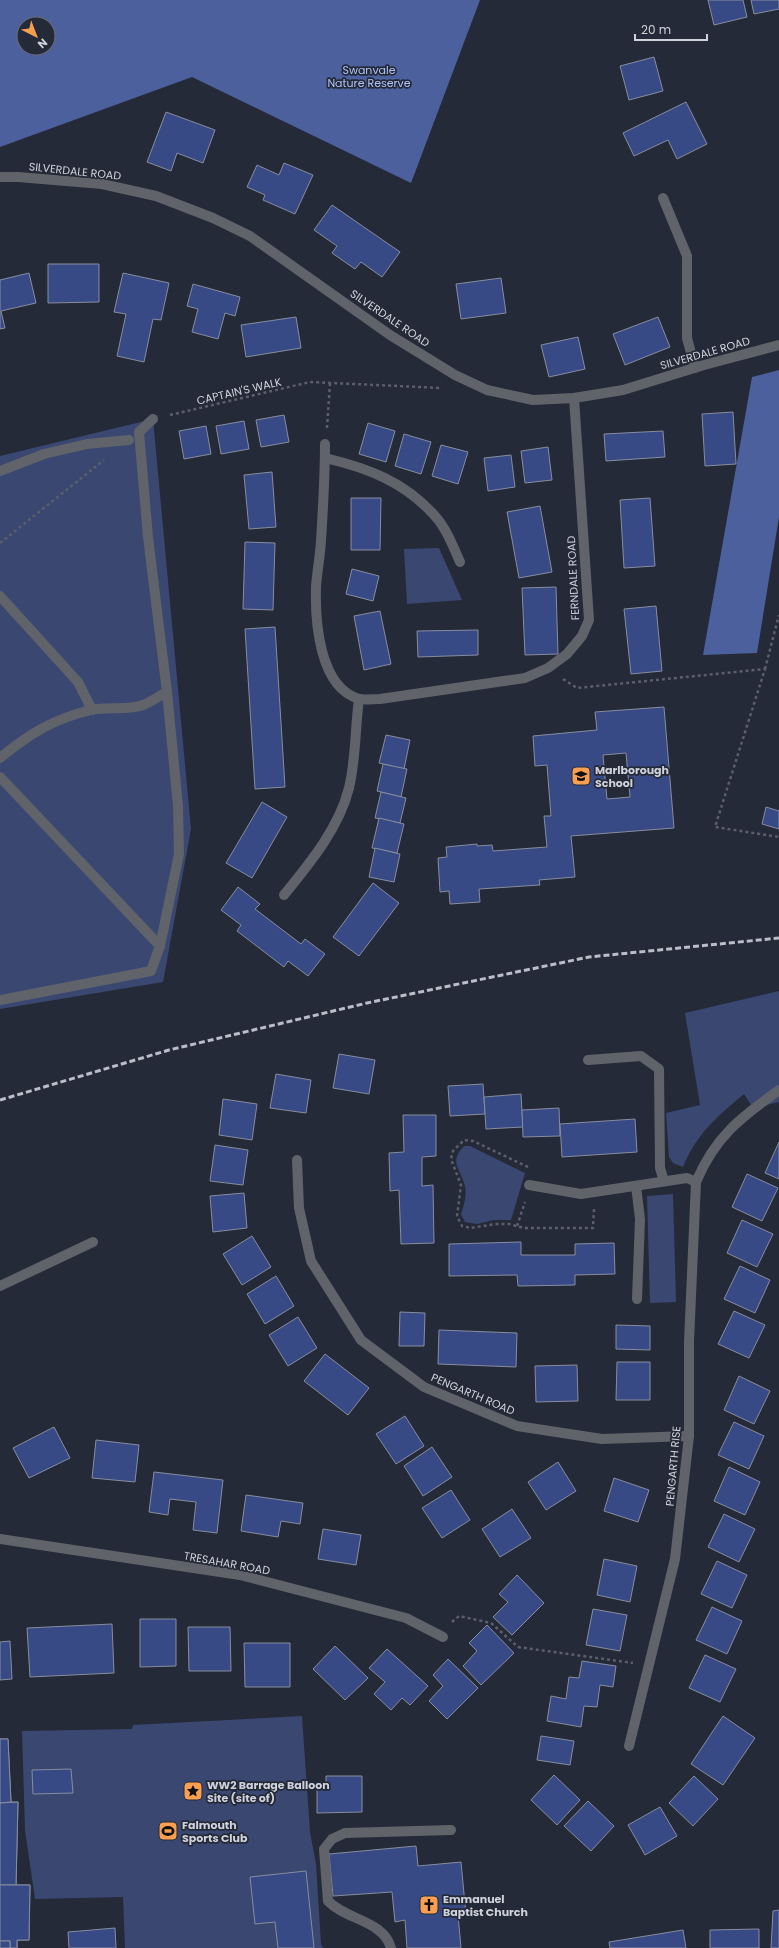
<svg xmlns="http://www.w3.org/2000/svg" width="779" height="1948" font-family="Poppins,sans-serif">
  <style>
    .green { fill: #3a4771 }
    .forest { fill: #4c609d; fill-rule: evenodd }
    .building { fill: #384a85; stroke: #878d9e; fill-rule: evenodd }
    .lines { fill: none; stroke-linecap: round; stroke-linejoin: round }
    .path { stroke: #5b5f6c; stroke-width: 2.5; stroke-dasharray: 3 3; stroke-linecap: butt }
    .minor { stroke: #60636a; stroke-width: 10 }
    .rail { stroke: #bbbec8; stroke-width: 3; stroke-dasharray: 6 3; stroke-linecap: butt }
    .labels { text-anchor: middle; dominant-baseline: central; stroke-width: 3.5; stroke-linejoin: round; paint-order: stroke }
    .park-label { font-size: 11px; fill: #afc2f8; stroke: #252a38 }
    .street-label { font-size: 11px; fill: #cfd2db; stroke: #252a38 }
    .poi-label { font-size: 11px; font-weight: bold; fill: #cfd2db; stroke: #252a38; text-anchor: start }
  </style>
  <rect width="100%" height="100%" fill="#252a38"/>
  <g class="green">
    <polygon points="153,419 191,829 163,982 0,1009 0,456"/>
    <polygon points="439,548 462,600 407,604 404,549"/>
    <path d="M779 991V1102L753 1108 744 1094C717 1117 697 1133 683 1167L673 1163 669 1157 666 1113 700 1105 685 1013Z"/>
    <path d="M464 1146H470L525 1173 511 1220H494L477 1224 465 1222 461 1214C464 1206 467 1195 465 1186 461 1169 448 1163 464 1146Z"/>
    <polygon points="673,1194 676,1302 650,1303 647,1196"/>
    <polygon points="302,1716 310,1832 316,1864 321,1944 323,1948 125,1948 123,1897 35,1899 25,1830 22,1731 132,1729 133,1725"/>
  </g>
  <g class="forest">
    <path d="M0 0H480L411 183 192 77 0 147ZM24 24H48V48H24Z"/>
    <polygon points="779,370 779,517 757,653 703,655 752,377"/>
  </g>
  <g class="building">
    <polygon points="708,0 743,0 747,17 714,25"/>
    <polygon points="751,0 779,0 779,9 754,14"/>
    <polygon points="654,57 663,91 629,100 620,66"/>
    <polygon points="686,102 707,144 677,159 668,140 634,156 623,133"/>
    <polygon points="166,112 215,130 203,163 177,153 171,171 147,162"/>
    <polygon points="284,163 313,175 295,214 263,200 265,195 247,187 257,165 279,175"/>
    <polygon points="332,205 400,252 382,277 361,262 355,269 332,253 337,246 314,230"/>
    <polygon points="48,264 99,264 99,302 48,303"/>
    <polygon points="29,273 36,303 1,311 5,328 0,329 0,280"/>
    <polygon points="123,273 169,283 161,320 153,319 144,362 117,356 126,314 114,312"/>
    <polygon points="501,278 506,313 461,319 456,284"/>
    <polygon points="193,284 240,297 235,316 225,313 218,339 192,332 198,309 187,306"/>
    <polygon points="296,317 301,348 246,357 241,325"/>
    <polygon points="658,317 670,347 625,365 613,334"/>
    <polygon points="578,337 585,369 549,377 541,345"/>
    <polygon points="733,412 736,464 705,466 702,414"/>
    <polygon points="284,415 289,442 261,447 256,420"/>
    <polygon points="244,421 249,449 221,454 216,426"/>
    <polygon points="368,423 395,431 386,462 359,454"/>
    <polygon points="206,426 211,454 184,459 179,431"/>
    <polygon points="663,431 665,457 606,461 604,434"/>
    <polygon points="404,434 431,442 421,474 395,466"/>
    <polygon points="441,445 468,452 458,484 432,476"/>
    <polygon points="548,447 552,480 525,483 521,451"/>
    <polygon points="511,455 515,487 488,491 484,458"/>
    <polygon points="272,472 276,527 249,529 244,475"/>
    <polygon points="351,498 381,498 380,550 351,550"/>
    <polygon points="650,498 655,566 624,568 620,500"/>
    <polygon points="540,506 552,572 519,578 507,512"/>
    <polygon points="245,542 275,543 273,610 243,609"/>
    <polygon points="352,569 379,576 373,601 346,594"/>
    <polygon points="556,587 558,654 525,655 522,588"/>
    <polygon points="656,606 662,671 631,674 624,609"/>
    <polygon points="380,611 391,664 364,670 354,616"/>
    <polygon points="275,627 285,787 255,789 245,629"/>
    <polygon points="478,630 478,655 418,657 417,631"/>
    <path d="M664 707 674 828 571 836 575 877 539 880 540 885 479 889 480 902 450 904 449 891 440 892 438 858 447 857 446 847 477 844V846L492 845 493 851 547 847 544 816H551L547 765 535 766 533 736 597 730 595 712ZM626 753 630 797 607 799 603 755Z"/>
    <polygon points="386,735 410,740 404,769 379,763"/>
    <polygon points="383,764 407,769 401,797 377,791"/>
    <polygon points="381,792 406,798 400,823 375,818"/>
    <polygon points="262,802 287,817 252,878 226,863"/>
    <polygon points="766,807 779,811 779,829 762,824"/>
    <polygon points="379,818 404,824 397,853 372,848"/>
    <polygon points="375,848 400,854 394,882 369,877"/>
    <polygon points="373,883 399,903 359,956 333,937"/>
    <polygon points="238,887 260,904 255,909 301,944 305,939 325,954 308,976 288,961 284,967 237,931 241,925 221,910"/>
    <polygon points="339,1054 375,1060 369,1094 333,1088"/>
    <polygon points="276,1074 311,1080 306,1113 270,1108"/>
    <polygon points="483,1084 485,1114 450,1116 448,1086"/>
    <polygon points="521,1094 523,1127 486,1129 484,1097"/>
    <polygon points="223,1099 257,1104 252,1140 219,1135"/>
    <polygon points="559,1108 560,1136 523,1137 522,1110"/>
    <polygon points="403,1115 436,1115 436,1156 422,1157 422,1186 433,1185 434,1243 401,1244 399,1190 390,1191 389,1153 404,1152"/>
    <polygon points="635,1119 637,1152 562,1157 560,1124"/>
    <polygon points="779,1142 779,1179 765,1173"/>
    <polygon points="215,1145 248,1150 243,1185 210,1181"/>
    <polygon points="747,1174 778,1188 762,1221 732,1207"/>
    <polygon points="244,1193 247,1228 213,1232 210,1196"/>
    <polygon points="742,1220 773,1234 757,1267 727,1253"/>
    <polygon points="252,1236 271,1267 242,1285 223,1254"/>
    <polygon points="521,1242 521,1255 575,1255 575,1244 614,1243 615,1274 575,1275 575,1285 518,1286 517,1275 449,1276 449,1244"/>
    <polygon points="740,1266 770,1280 755,1313 724,1299"/>
    <polygon points="276,1276 294,1306 265,1324 247,1294"/>
    <polygon points="734,1311 765,1325 749,1358 718,1344"/>
    <polygon points="400,1312 425,1313 424,1346 399,1346"/>
    <polygon points="298,1317 317,1348 288,1366 269,1335"/>
    <polygon points="616,1325 650,1326 650,1350 616,1349"/>
    <polygon points="439,1330 517,1333 516,1367 438,1364"/>
    <polygon points="325,1354 369,1388 348,1415 304,1381"/>
    <polygon points="617,1362 650,1362 650,1400 616,1400"/>
    <polygon points="577,1365 578,1401 536,1402 535,1366"/>
    <polygon points="739,1376 770,1391 754,1424 724,1410"/>
    <polygon points="405,1416 424,1446 396,1464 376,1434"/>
    <polygon points="734,1422 764,1436 749,1469 718,1455"/>
    <polygon points="54,1427 70,1458 29,1478 13,1448"/>
    <polygon points="96,1440 139,1445 135,1482 92,1478"/>
    <polygon points="432,1447 452,1477 423,1496 404,1466"/>
    <polygon points="558,1462 576,1491 546,1510 528,1482"/>
    <polygon points="729,1467 760,1482 745,1515 714,1501"/>
    <polygon points="154,1472 223,1480 217,1533 193,1530 196,1502 170,1499 168,1515 149,1512"/>
    <polygon points="614,1478 649,1490 638,1522 604,1511"/>
    <polygon points="451,1490 470,1520 442,1538 422,1508"/>
    <polygon points="246,1495 303,1503 300,1524 281,1521 278,1537 241,1531"/>
    <polygon points="512,1509 531,1538 500,1557 482,1529"/>
    <polygon points="724,1514 755,1529 739,1562 708,1547"/>
    <polygon points="323,1529 361,1535 356,1565 318,1559"/>
    <polygon points="604,1559 637,1566 630,1602 597,1595"/>
    <polygon points="717,1561 747,1575 732,1608 701,1594"/>
    <polygon points="517,1575 544,1603 512,1635 493,1617 508,1602 499,1594"/>
    <polygon points="712,1607 742,1621 727,1654 696,1640"/>
    <polygon points="593,1609 627,1615 620,1651 586,1645"/>
    <polygon points="140,1619 176,1619 176,1666 140,1667"/>
    <polygon points="112,1624 114,1673 30,1677 27,1628"/>
    <polygon points="487,1625 514,1653 481,1685 463,1666 477,1651 469,1643"/>
    <polygon points="188,1627 230,1627 231,1671 189,1671"/>
    <polygon points="10,1641 12,1679 0,1680 0,1642"/>
    <polygon points="244,1643 290,1643 290,1687 245,1687"/>
    <polygon points="335,1646 368,1678 345,1700 313,1669"/>
    <polygon points="387,1649 428,1686 410,1705 402,1698 391,1710 374,1694 385,1682 369,1668"/>
    <polygon points="705,1655 736,1669 720,1702 689,1688"/>
    <polygon points="448,1659 478,1688 447,1719 429,1701 443,1686 433,1675"/>
    <polygon points="582,1661 616,1666 613,1687 600,1685 597,1707 584,1706 581,1727 547,1721 551,1696 566,1699 569,1677 579,1678"/>
    <polygon points="723,1716 755,1738 723,1785 691,1764"/>
    <polygon points="541,1736 574,1741 570,1765 537,1760"/>
    <polygon points="0,1739 8,1739 11,1802 18,1802 16,1885 30,1885 29,1940 17,1940 17,1948 0,1948"/>
    <polygon points="0,1739 8,1739 11,1802 0,1803"/>
    <polygon points="71,1769 73,1793 33,1794 32,1770"/>
    <polygon points="554,1775 580,1800 557,1825 531,1800"/>
    <polygon points="326,1776 362,1776 362,1812 317,1813 317,1788 326,1788"/>
    <polygon points="694,1776 718,1799 693,1826 669,1803"/>
    <polygon points="588,1801 614,1826 591,1851 564,1826"/>
    <polygon points="18,1802 16,1885 0,1885 0,1803"/>
    <polygon points="660,1807 677,1836 645,1855 628,1825"/>
    <polygon points="416,1846 418,1866 461,1862 466,1915 458,1915 461,1948 407,1948 405,1920 395,1922 392,1892 333,1896 329,1854"/>
    <polygon points="306,1871 314,1948 278,1948 275,1922 255,1924 250,1877"/>
    <polygon points="0,1885 30,1885 29,1940 17,1940 17,1948 10,1948 10,1941 0,1941"/>
    <polygon points="779,1910 779,1948 771,1948 773,1911"/>
    <polygon points="115,1928 116,1948 69,1948 68,1932"/>
    <polygon points="759,1929 759,1948 710,1948 710,1930"/>
    <polygon points="683,1930 686,1948 610,1948 609,1942"/>
    <rect x="0" y="1941" width="10" height="7"/>
  </g>
  <g class="lines">
    <g class="path">
      <polyline points="170,415 310,382 441,388"/>
      <polyline points="327,428 330,383"/>
      <polyline points="0,543 104,460"/>
      <polyline points="765,669 779,615"/>
      <polyline points="563,679 577,688 765,669 715,827 779,837"/>
      <polyline points="528,1167 473,1141 464,1140 453,1151 451,1159 461,1185 457,1216 462,1226 471,1228 495,1224 509,1224 524,1228 593,1228 594,1209"/>
      <polyline points="517,1226 525,1202"/>
      <polyline points="452,1622 459,1616 491,1623 518,1647 633,1663"/>
    </g>
    <g class="minor">
      <polyline points="0,177 18,177 102,184 156,196 213,218 250,236 390,335 455,375 487,390 533,400 574,398 623,390 704,365 779,345"/>
      <polyline points="663,198 687,256 687,338 695,368"/>
      <path d="M325 444C325 476 323 509 321 541 320 557 317 572 316 587 315 621 319 687 359 699 365 700 373 699 380 699L525 678 548 668 567 654 582 636 589 620 574 398"/>
      <path d="M325 458C368 468 405 482 435 516 446 528 453 546 460 562"/>
      <polyline points="0,471 44,454 87,444 129,440"/>
      <polyline points="0,596 78,682 92,710"/>
      <path d="M0 758C29 734 53 719 91 710 107 706 127 711 143 705 151 702 159 696 167 692L148 537 139 432 153 419"/>
      <polyline points="0,777 160,946 151,971 0,1000"/>
      <path d="M284 895C310 863 339 828 349 788 356 759 355 728 359 699"/>
      <polyline points="160,946 179,854 178,806 167,692"/>
      <polyline points="588,1060 641,1056 659,1069 660,1168 664,1181"/>
      <polyline points="297,1160 299,1208 311,1261 361,1340 424,1387 517,1426 602,1439 689,1436"/>
      <polyline points="529,1185 581,1194 687,1178 696,1182"/>
      <polyline points="636,1186 640,1219 637,1299"/>
      <polyline points="0,1286 93,1242"/>
      <polyline points="0,1539 240,1575 406,1618 443,1637"/>
      <path d="M629 1746 675 1559 689 1436V1342L696 1182C715 1137 740 1118 779 1090"/>
      <path d="M391 1948C383 1920 346 1920 328 1901L324 1849 332 1839 345 1833 451 1830"/>
    </g>
    <polyline class="rail" points="0,1100 169,1050 367,1003 589,957 779,938"/>
  </g>
  <defs>
    <g id="school-square" transform="scale(1)"><rect x="-9" y="-9" width="18" height="18" rx="4" fill="#fa9f4f" stroke="#252a38"/><path d="M0-5L7-2L0 1L-7-2ZM-4 1L0 2.5L4 1V4Q0 6-4 4Z" fill="#111"/></g>
    <g id="sight-square" transform="scale(1)"><rect x="-9" y="-9" width="18" height="18" rx="4" fill="#fa9f4f" stroke="#252a38"/><path d="M0-6L1.8-2.2L6-1.7L2.9 1.2L3.7 5.4L0 3.3L-3.7 5.4L-2.9 1.2L-6-1.7L-1.8-2.2Z" fill="#111"/></g>
    <g id="stadium-square" transform="scale(1)"><rect x="-9" y="-9" width="18" height="18" rx="4" fill="#fa9f4f" stroke="#252a38"/><path d="M0-5a6.5 5 0 1 0 0 10a6.5 5 0 1 0 0-10ZM-3.5-1.8h7v3.6h-7Z" fill="#111"/></g>
    <g id="church-square" transform="scale(1)"><rect x="-9" y="-9" width="18" height="18" rx="4" fill="#fa9f4f" stroke="#252a38"/><path d="M-1.2-6h2.4v3.5h3.3v2.4h-3.3V6h-2.4V-.1h-3.3v-2.4h3.3Z" fill="#111"/></g>
  </defs>
  <g fill-rule="evenodd">
    <use href="#school-square" x="581" y="776"/>
    <use href="#sight-square" x="193" y="1791"/>
    <use href="#stadium-square" x="168" y="1831"/>
    <use href="#church-square" x="429" y="1905"/>
  </g>
  <g class="labels">
    <g class="park-label">
      <text x="369" y="70">Swanvale<tspan x="369" dy="13">Nature Reserve</tspan></text>
    </g>
    <g class="street-label">
      <text transform="translate(75 171) rotate(6)">SILVERDALE ROAD</text>
      <text transform="translate(390 318) rotate(34)">SILVERDALE ROAD</text>
      <text transform="translate(705 353) rotate(-16)">SILVERDALE ROAD</text>
      <text transform="translate(239 391) rotate(-13)">CAPTAIN'S WALK</text>
      <text transform="translate(573 578) rotate(-93)">FERNDALE ROAD</text>
      <text transform="translate(473 1394) rotate(23)">PENGARTH ROAD</text>
      <text transform="translate(673 1466) rotate(-85)">PENGARTH RISE</text>
      <text transform="translate(227 1563) rotate(10)">TRESAHAR ROAD</text>
    </g>
    <g class="poi-label">
      <text x="595" y="770">Marlborough<tspan x="595" dy="13">School</tspan></text>
      <text x="207" y="1785">WW2 Barrage Balloon<tspan x="207" dy="13">Site (site of)</tspan></text>
      <text x="182" y="1825">Falmouth<tspan x="182" dy="13">Sports Club</tspan></text>
      <text x="443" y="1899">Emmanuel<tspan x="443" dy="13">Baptist Church</tspan></text>
    </g>
  </g>
  <g transform="translate(36 36) rotate(138)"><circle r="19" fill="#252a38" stroke="#696d79"/>
  <path d="M0-3L7 15L0 10L-7 15Z" fill="#fa9f4f"/>
  <text y="-6" font-size="11" font-weight="bold" text-anchor="middle" fill="#cfd2db">N</text>
  </g>
  <path d="M635 34v6h72v-6" fill="none" stroke="#cfd2db" stroke-width="2"/>
  <text x="641" y="34" font-size="12" fill="#cfd2db" stroke="#252a38" stroke-width="3" paint-order="stroke">20 m</text>
</svg>
